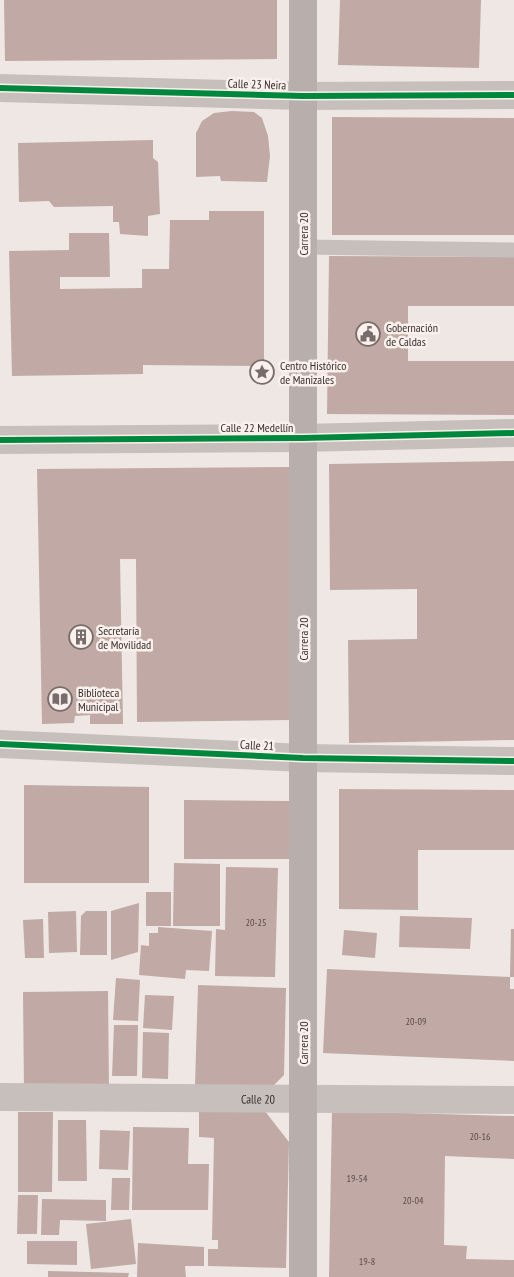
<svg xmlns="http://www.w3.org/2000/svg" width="514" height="1277" font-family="'PT Sans Narrow',sans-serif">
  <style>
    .building { fill: #c1a9a5 }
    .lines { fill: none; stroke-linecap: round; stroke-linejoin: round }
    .lane { stroke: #c7bfbc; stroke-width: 15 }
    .street { stroke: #c7bfbc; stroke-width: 28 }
    .secondary { stroke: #b8afac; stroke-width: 28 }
    .cycleway-casing { stroke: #faf1ec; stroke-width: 9 }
    .cycleway { stroke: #00873e; stroke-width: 6 }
    .labels { text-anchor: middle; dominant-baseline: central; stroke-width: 5; stroke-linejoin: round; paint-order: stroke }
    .number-label { font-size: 10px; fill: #5a4b49 }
    .street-label { font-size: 12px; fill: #382c2a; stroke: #faf1ec }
    .poi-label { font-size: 12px; fill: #382c2a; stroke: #faf1ec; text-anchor: start }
  </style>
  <rect width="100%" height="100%" fill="#eee7e3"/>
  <g class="building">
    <polygon points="4,0 277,0 277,59 5,61"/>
    <polygon points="340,0 481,0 479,68 338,65"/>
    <polygon points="232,111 254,112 262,118 268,136 270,156 267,182 221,181 220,176 196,177 196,133 202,121 214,113"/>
    <polygon points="332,117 514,118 514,235 332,235"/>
    <polygon points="153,140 153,158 158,162 160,214 148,216 148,236 120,234 119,222 113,222 113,206 54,207 49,201 19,202 18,143"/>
    <polygon points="209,211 264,211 264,366 143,365 143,374 12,376 9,251 69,250 69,233 109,233 110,277 60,277 60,289 142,288 142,269 169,269 170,220 209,220"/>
    <polygon points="329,256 514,257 514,306 408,306 408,361 514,361 514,415 327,414"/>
    <polygon points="514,461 514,740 349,743 348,640 417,639 417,589 330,590 329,464"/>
    <polygon points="291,467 291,720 137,722 136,559 120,559 123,724 90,724 90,715 75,716 74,723 42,724 37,469"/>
    <polygon points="24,785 149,787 149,883 24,883"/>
    <polygon points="339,789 514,790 514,850 418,850 418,910 339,909"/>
    <polygon points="184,800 290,801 290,859 184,859"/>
    <polygon points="174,863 220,864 220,926 173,926"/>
    <polygon points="226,867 278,868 275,977 215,976 216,929 225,930"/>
    <rect x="146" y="892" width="25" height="34"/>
    <polygon points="139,903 138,952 111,960 111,911"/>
    <polygon points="76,911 77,952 49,953 48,912"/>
    <polygon points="86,911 107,911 107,955 80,955 81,916"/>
    <polygon points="400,916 472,918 470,949 399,947"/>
    <polygon points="43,919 44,958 25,958 23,920"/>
    <polygon points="158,927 212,931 209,971 186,970 185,979 139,975 141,945 149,946 149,933 158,933"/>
    <polygon points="511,929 514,929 514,977 510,977"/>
    <polygon points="344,930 377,933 375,958 342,955"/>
    <polygon points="327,969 510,977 510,989 514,989 514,1061 323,1053"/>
    <polygon points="116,978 140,980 138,1021 113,1020"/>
    <polygon points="198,985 286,988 284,1075 271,1088 195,1086"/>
    <polygon points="108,991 109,1091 24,1091 23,992"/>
    <polygon points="145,995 174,996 172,1030 143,1028"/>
    <polygon points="114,1025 138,1025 137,1076 112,1076"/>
    <polygon points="143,1032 169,1033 168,1079 142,1078"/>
    <polygon points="199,1109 264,1110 289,1142 286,1268 208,1266 208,1249 218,1249 218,1240 212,1240 214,1138 199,1137"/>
    <polygon points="332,1111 514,1116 514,1159 445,1156 444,1245 467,1246 466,1259 514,1260 514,1277 329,1277"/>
    <polygon points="18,1112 53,1112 52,1192 18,1192"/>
    <polygon points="58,1120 86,1120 87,1181 58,1181"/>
    <polygon points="133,1127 189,1128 188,1164 209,1164 208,1210 132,1210"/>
    <polygon points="100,1130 130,1131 128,1170 99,1169"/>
    <polygon points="112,1178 130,1178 129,1210 111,1210"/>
    <polygon points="18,1195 38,1195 37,1234 17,1234"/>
    <polygon points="42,1199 106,1200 106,1221 60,1220 59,1235 41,1235"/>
    <polygon points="131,1219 136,1264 91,1269 86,1224"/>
    <polygon points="27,1241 77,1241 77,1265 27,1264"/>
    <polygon points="138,1243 204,1247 204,1266 185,1266 186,1277 137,1277"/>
    <polygon points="48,1271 129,1273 128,1277 48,1277"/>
  </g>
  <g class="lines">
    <polyline class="lane" points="303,247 514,250"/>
    <g class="street">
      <polyline points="0,88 303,96 514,95"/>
      <polyline points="0,440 303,438 514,433"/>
      <polyline points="0,744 303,758 514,761"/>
      <path id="s1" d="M0 1097 514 1100"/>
    </g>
    <polyline class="secondary" points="303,0 303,1277"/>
    <g class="cycleway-casing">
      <g id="cycleway">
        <polyline points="0,88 303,96 514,95"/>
        <polyline points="0,440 303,438 514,433"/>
        <polyline points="0,744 303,758 514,761"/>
      </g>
    </g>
    <use href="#cycleway" class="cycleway"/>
  </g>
  <defs>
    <g id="civic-ring" transform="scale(1.25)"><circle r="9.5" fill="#faf1ec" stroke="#786d6b" stroke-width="1.5"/><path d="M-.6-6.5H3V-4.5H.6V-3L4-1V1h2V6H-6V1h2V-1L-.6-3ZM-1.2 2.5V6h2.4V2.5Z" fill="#786d6b"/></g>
    <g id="sight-ring" transform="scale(1.25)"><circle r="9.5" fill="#faf1ec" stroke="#786d6b" stroke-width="1.5"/><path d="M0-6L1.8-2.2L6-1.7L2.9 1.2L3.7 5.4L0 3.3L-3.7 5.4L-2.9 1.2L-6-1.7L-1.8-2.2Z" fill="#786d6b"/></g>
    <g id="building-ring" transform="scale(1.25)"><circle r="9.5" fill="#faf1ec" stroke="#786d6b" stroke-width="1.5"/><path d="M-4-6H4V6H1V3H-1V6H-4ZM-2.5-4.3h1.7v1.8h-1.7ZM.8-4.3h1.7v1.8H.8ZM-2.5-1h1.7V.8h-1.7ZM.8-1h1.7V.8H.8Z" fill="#786d6b"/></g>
    <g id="library-ring" transform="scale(1.25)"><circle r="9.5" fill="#faf1ec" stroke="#786d6b" stroke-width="1.5"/><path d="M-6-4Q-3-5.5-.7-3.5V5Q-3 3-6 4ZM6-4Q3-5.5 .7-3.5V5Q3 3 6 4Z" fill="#786d6b"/></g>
  </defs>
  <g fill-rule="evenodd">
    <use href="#civic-ring" x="368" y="334"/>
    <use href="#sight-ring" x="262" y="372"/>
    <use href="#building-ring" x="81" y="637"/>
    <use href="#library-ring" x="60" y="699"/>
  </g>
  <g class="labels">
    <g class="number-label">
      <text x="256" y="922">20-25</text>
      <text x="416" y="1021">20-09</text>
      <text x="480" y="1136">20-16</text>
      <text x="357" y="1178">19-54</text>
      <text x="413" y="1200">20-04</text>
      <text x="367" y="1261">19-8</text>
    </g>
    <g class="street-label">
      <text transform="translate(257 84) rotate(2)">Calle 23 Neira</text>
      <text transform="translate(303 234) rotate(-90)">Carrera 20</text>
      <text x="257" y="427">Calle 22 Medellín</text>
      <text transform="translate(303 639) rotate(-90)">Carrera 20</text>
      <text transform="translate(257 745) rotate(3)">Calle 21</text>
      <text transform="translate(303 1043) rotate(-90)">Carrera 20</text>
      <text stroke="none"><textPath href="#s1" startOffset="258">Calle 20</textPath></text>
    </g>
    <g class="poi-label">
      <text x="386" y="327">Gobernación<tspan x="386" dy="14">de Caldas</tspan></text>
      <text x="280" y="365">Centro Histórico<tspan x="280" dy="14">de Manizales</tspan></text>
      <text x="98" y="630">Secretaría<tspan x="98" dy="14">de Movilidad</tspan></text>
      <text x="78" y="692">Biblioteca<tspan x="78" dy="14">Municipal</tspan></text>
    </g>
  </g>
</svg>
